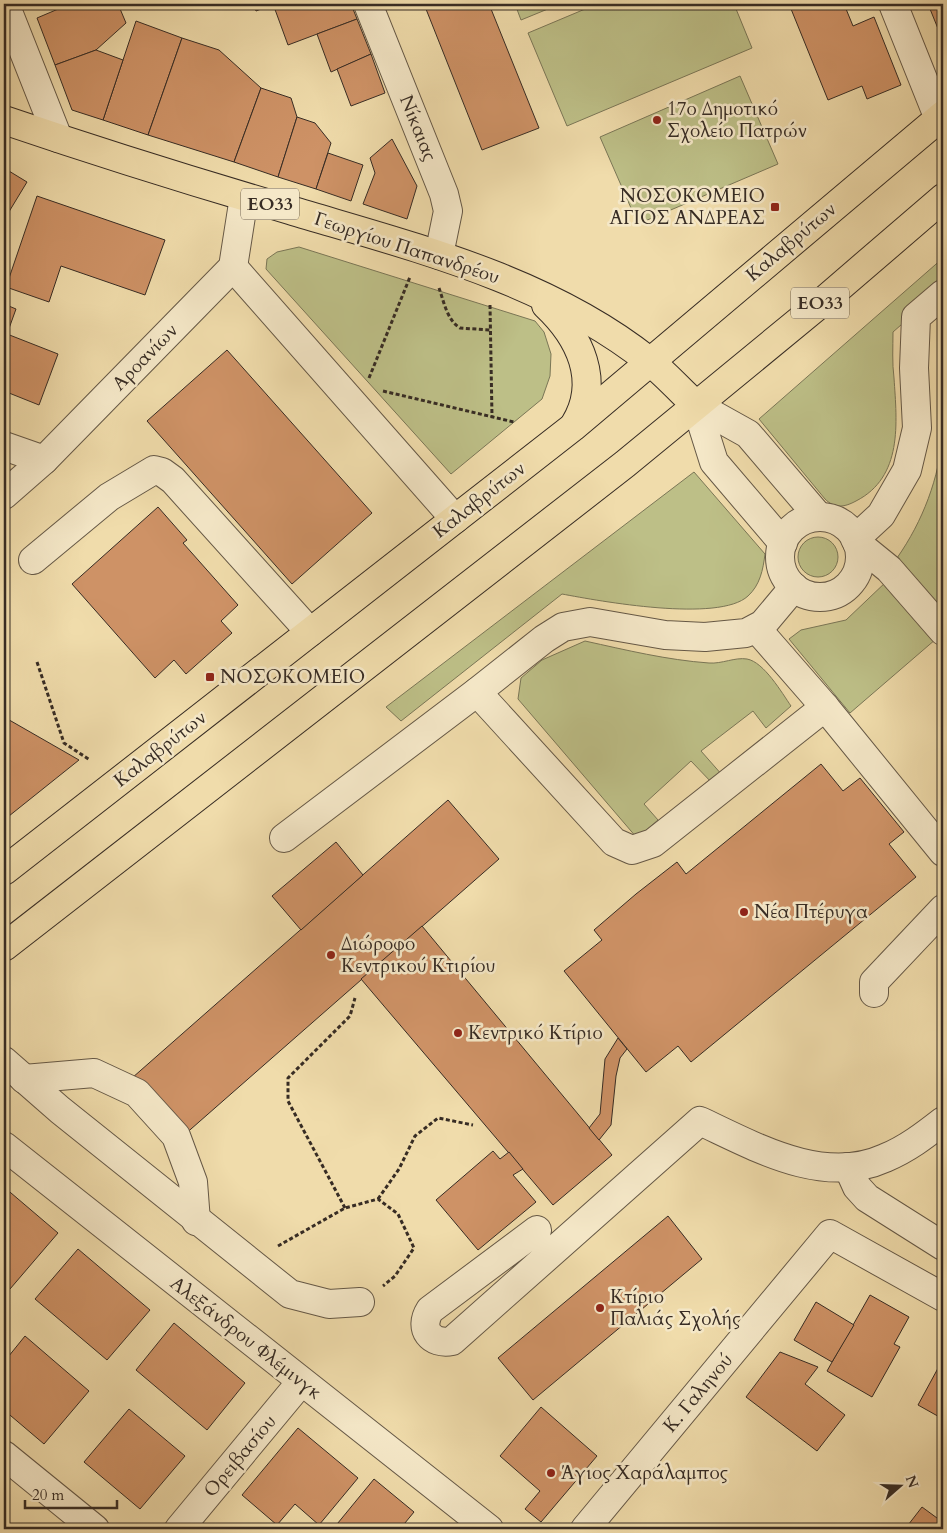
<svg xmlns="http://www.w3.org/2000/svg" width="947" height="1533" font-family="Cardo,serif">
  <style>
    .green { fill: #bdbf87; stroke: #7a7656 }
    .building { fill: #ce9266; stroke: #372c24 }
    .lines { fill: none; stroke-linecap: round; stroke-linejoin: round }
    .minor-casing { stroke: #655846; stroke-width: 30 }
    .major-casing { stroke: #372c24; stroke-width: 30 }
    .path { stroke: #372c24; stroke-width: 3; stroke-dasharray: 4 2.5; stroke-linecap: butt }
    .minor { stroke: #f5e8c8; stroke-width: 28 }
    .major { stroke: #f0dcab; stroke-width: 28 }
    .poi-dot { fill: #8f2418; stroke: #f5e8c8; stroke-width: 2 }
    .labels { text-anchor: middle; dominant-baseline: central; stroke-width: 5; stroke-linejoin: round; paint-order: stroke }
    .shield { fill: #f5e8c8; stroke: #706455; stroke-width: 1 }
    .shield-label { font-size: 18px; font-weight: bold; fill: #372c24 }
    .poi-label { font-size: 19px; fill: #372c24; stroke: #f5e8c8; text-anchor: start }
    .street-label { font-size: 19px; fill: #372c24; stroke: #f5e8c8 }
  </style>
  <rect width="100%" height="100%" fill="#f0dcab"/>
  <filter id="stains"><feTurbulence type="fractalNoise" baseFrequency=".004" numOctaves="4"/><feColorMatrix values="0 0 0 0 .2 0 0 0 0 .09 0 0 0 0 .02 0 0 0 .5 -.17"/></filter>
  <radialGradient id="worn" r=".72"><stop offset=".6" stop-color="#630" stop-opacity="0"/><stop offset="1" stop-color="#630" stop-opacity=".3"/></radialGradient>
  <g class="green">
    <polygon points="515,4 560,4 521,20"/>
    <polygon points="597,4 734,4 752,48 567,126 528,33"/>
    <polygon points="740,76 778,164 638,224 600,137"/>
    <polygon points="299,247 535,321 544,332 551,354 550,376 542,399 451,474 266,269 267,259 277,252"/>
    <path d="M943 258V288L893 332C893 347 892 363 894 378 897 423 903 477 856 501 845 507 835 509 825 499L759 419Z"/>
    <path d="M943 434V602L938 607 897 558C923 521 939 478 943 434Z"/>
    <path d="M694 472 765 554C763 570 760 585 748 596 719 623 599 601 562 594L401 721 386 707Z"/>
    <circle cx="818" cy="557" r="20"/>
    <polygon points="888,580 936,639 850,713 789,639 801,630 846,620"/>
    <path d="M585 641C626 650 667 660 709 663 722 664 735 657 747 659 764 662 782 693 791 706L766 728 753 711 701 751 723 776 713 784 691 761 644 804 658 820 637 838 518 699 521 678 542 660Z"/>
  </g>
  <g class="building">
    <polygon points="70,4 118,4 126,23 96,50 55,65 37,18"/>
    <polygon points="253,4 274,4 256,11"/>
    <polygon points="273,4 351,4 357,19 288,45"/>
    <polygon points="424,4 489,4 539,128 482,150"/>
    <polygon points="789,4 844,4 853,26 874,17 901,85 867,99 862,86 828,100"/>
    <polygon points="928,4 943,4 943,41"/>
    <polygon points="357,19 371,54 331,72 317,34"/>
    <polygon points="136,21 182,38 148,135 103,120"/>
    <polygon points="182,38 219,50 261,88 234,162 148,135"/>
    <polygon points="4,45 8,57 4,67"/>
    <polygon points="96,50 123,60 103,120 72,110 55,65"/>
    <polygon points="371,54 385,93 351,106 337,69"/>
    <polygon points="261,88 291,98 297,117 278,177 234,162"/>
    <polygon points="297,117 315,123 331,143 316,189 278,177"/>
    <polygon points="392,139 417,186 407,219 363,204 375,173 370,158"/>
    <polygon points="328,153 363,165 351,201 316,189"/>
    <polygon points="4,168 27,182 4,220"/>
    <polygon points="37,196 165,240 145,295 61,266 49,302 6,287"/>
    <polygon points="4,304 16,309 7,334 58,354 39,405 4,391"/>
    <polygon points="227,350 372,513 292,584 147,421"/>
    <polygon points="158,507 187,540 183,543 238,605 221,621 232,633 186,674 174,660 155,678 72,584"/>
    <polygon points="4,717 79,760 4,820"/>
    <polygon points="821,764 843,791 860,778 904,832 889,844 916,877 691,1062 678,1046 646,1072 564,971 602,940 594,930 636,894 677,862 686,874"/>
    <polygon points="448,800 499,859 183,1136 132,1078"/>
    <polygon points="336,842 363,875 301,930 272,896"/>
    <polygon points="422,926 612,1155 553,1205 361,979"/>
    <polygon points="618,1038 627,1049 620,1058 616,1076 611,1125 599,1140 589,1128 600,1114 605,1059"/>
    <polygon points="493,1151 500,1159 509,1152 523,1169 513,1175 536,1202 478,1250 436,1200"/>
    <polygon points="4,1187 58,1233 10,1289 4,1284"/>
    <polygon points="668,1216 702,1259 533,1400 498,1358"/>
    <polygon points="78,1249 150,1310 107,1360 35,1299"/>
    <polygon points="870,1295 909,1317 894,1344 900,1347 872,1397 827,1371"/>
    <polygon points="816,1302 854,1325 832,1362 794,1340"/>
    <polygon points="174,1323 245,1383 207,1430 136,1370"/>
    <polygon points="25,1336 89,1391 44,1444 4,1410 4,1362"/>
    <polygon points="780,1352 818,1367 805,1384 845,1415 817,1451 746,1397"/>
    <polygon points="943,1359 943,1419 918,1405"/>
    <polygon points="541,1407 597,1456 541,1522 525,1509 540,1491 500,1456"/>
    <polygon points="129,1409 185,1456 140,1509 84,1462"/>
    <polygon points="298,1428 358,1478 319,1525 295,1504 277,1525 242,1495"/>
    <polygon points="374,1479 414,1512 400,1529 333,1529"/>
    <polygon points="922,1507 937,1518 943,1510 943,1529 905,1529"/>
  </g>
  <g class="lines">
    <g class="minor-casing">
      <g id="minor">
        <polyline points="5,4 58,138"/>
        <polyline points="368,4 444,194 448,211 439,255"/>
        <polyline points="893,4 939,119"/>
        <polyline points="233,267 455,519"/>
        <polyline points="696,405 748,434 819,517"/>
        <polyline points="696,405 714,462 783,543"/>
        <polyline points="4,446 44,460"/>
        <polyline points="4,495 44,460 233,267 244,197"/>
        <circle cx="820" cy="557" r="40"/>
        <polyline points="855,539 881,515 907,470 917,428 914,368 916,317 943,294"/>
        <polyline points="857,543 889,569 943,631"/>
        <polyline points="33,560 109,497 154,470 162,472 173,480 310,632"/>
        <polyline points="757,629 825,707 943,852"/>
        <polyline points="477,692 614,842 632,850 653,843 825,707"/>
        <polyline points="284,838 477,692 544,639 563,627 590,622 665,635 705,637 746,633 763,624 794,587"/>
        <polyline points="874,993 874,982 943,909"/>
        <polyline points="4,1061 60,1110 290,1294 329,1304 360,1302"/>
        <polyline points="24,1079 94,1073 137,1093 176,1136 193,1182 196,1221"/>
        <polyline points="4,1146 489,1529"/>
        <polyline points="848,1167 857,1187 867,1198 943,1246"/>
        <path d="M537 1230 430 1310C418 1329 431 1345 452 1341L700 1121C756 1147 823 1186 885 1158 907 1149 925 1135 943 1121"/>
        <polyline points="4,1455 95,1529"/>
        <polyline points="179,1529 301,1382"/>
        <polyline points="585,1529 830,1234 943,1297"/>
      </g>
    </g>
    <g class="major-casing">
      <g id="major">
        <path d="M4 120C98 152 194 182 290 210 413 247 546 279 649 361 666 374 680 391 696 405"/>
        <path d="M546 305C580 337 601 381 575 424"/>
        <polyline points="4,871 573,427 943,115"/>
        <polyline points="4,947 625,464 821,303 943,198"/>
      </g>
    </g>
    <g class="path">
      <path d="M439 288C444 302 447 320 460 328L491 330"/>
      <polyline points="490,305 492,417"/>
      <polyline points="369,378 410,277"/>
      <polyline points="383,391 514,422"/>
      <polyline points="37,662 64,743 90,760"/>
      <polyline points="378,1199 399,1169 415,1136 438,1118 473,1125"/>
      <polyline points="345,1208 288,1101 288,1078 350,1016 355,998"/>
      <polyline points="278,1246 345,1208 378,1199 398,1214 414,1248 395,1276 383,1286"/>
    </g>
    <use href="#minor" class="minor"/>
    <use href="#major" class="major"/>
  </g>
  <g class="poi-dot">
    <circle cx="657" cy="120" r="5"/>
    <rect x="770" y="202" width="10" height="10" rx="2.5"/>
    <rect x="205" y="672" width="10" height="10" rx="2.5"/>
    <circle cx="744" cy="912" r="5"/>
    <circle cx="331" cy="955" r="5"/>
    <circle cx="458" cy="1033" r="5"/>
    <circle cx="600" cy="1308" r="5"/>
    <circle cx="551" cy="1473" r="5"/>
  </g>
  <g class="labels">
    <g class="shield">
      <rect x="241" y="188.5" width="58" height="31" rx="4"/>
      <rect x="791" y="287.5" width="58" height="31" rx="4"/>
    </g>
    <g class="shield-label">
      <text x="270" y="204">ΕΟ33</text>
      <text x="820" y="303">ΕΟ33</text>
    </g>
    <g class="poi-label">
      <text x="667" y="109">17ο Δημοτικό<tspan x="667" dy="22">Σχολείο Πατρών</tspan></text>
      <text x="765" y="196" text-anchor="end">ΝΟΣΟΚΟΜΕΙΟ<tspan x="765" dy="22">ΑΓΙΟΣ ΑΝΔΡΕΑΣ</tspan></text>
      <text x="220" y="677">ΝΟΣΟΚΟΜΕΙΟ</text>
      <text x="754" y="912">Νέα Πτέρυγα</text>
      <text x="341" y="944">Διώροφο<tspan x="341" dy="22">Κεντρικού Κτιρίου</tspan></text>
      <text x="468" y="1033">Κεντρικό Κτίριο</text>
      <text x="610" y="1297">Κτίριο<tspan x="610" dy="22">Παλιάς Σχολής</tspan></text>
      <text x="561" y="1473">Άγιος Χαράλαμπος</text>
    </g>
    <g class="street-label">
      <text transform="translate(418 128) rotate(68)">Νίκαιας</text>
      <text transform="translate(791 242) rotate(-40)">Καλαβρύτων</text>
      <text transform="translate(407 248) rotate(18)">Γεωργίου Παπανδρέου</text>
      <text transform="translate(145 357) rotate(-46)">Αροανίων</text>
      <text transform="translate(479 500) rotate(-38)">Καλαβρύτων</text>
      <text transform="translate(160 749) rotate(-38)">Καλαβρύτων</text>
      <text transform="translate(246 1338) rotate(38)">Αλεξάνδρου Φλέμινγκ</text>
      <text transform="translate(698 1393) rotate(-50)">Κ. Γαληνού</text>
      <text transform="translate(240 1456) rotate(-50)">Ορειβασίου</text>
    </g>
  </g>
  <rect width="947" height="1533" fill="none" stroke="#f0dcab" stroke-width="20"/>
  <rect x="5" y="5" width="937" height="1523" fill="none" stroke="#372c24" stroke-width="2.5"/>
  <rect x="10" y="10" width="927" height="1513" fill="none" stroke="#372c24"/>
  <g transform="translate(900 1486) rotate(70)" stroke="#f5e8c8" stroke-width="4" paint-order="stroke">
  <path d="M0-4L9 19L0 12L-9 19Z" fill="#372c24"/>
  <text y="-8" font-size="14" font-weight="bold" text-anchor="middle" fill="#372c24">N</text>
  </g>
  <path d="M25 1500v8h92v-8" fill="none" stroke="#372c24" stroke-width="2.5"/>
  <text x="32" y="1500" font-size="15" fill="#372c24" stroke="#f5e8c8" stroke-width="4" paint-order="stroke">20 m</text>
  <rect width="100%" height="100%" filter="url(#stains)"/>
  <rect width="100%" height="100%" fill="url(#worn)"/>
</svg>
